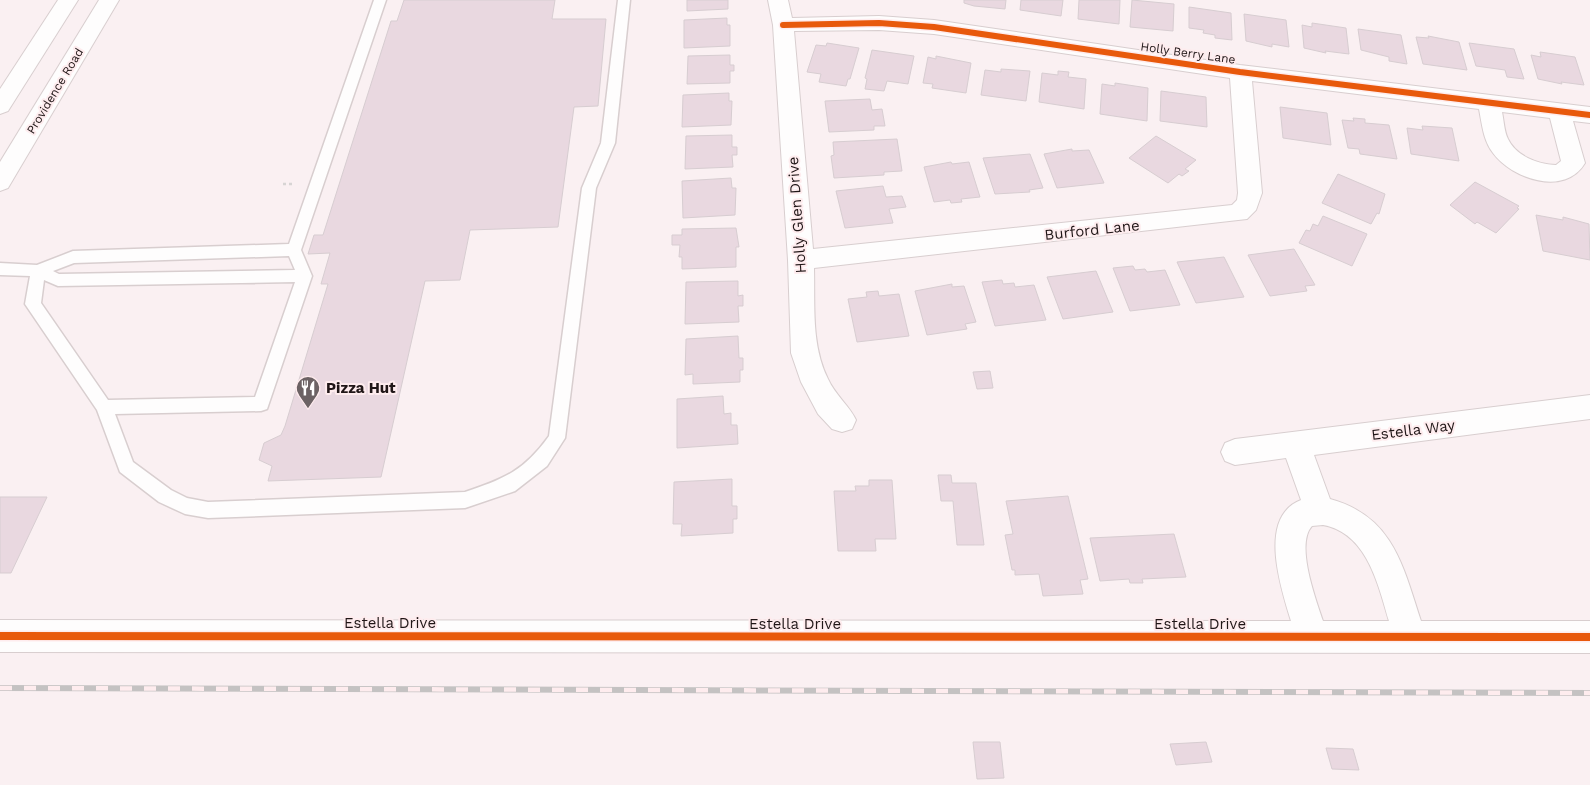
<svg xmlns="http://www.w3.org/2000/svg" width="1590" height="785" font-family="'Work Sans',sans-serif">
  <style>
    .building { fill: #e9d8e0; stroke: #d7cdd1 }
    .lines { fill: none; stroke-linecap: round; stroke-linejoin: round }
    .service-casing { stroke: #d8cecf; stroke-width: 3 }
    .minor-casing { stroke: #d8cecf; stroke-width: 2 }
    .secondary-casing { stroke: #d8cecf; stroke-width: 2 }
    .path { stroke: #d7d4d4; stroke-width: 2.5; stroke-dasharray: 3 3; stroke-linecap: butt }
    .service { fill: #fefdfd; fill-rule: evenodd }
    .minor { fill: #fefdfd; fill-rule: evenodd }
    .secondary { fill: #fefdfd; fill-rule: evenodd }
    .rail-casing { stroke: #c4c2c2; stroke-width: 6 }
    .rail { stroke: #feecee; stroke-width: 4.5; stroke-dasharray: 12; stroke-linecap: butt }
    .cycleway-far1-casing { stroke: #feecee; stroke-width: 9 }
    .cycleway-casing { stroke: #feecee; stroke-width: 11 }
    .cycleway-far1 { stroke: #e8590c; stroke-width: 6 }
    .cycleway { stroke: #e8590c; stroke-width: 8 }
    .labels { text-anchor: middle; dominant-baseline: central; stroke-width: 4; stroke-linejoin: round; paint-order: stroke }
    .far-street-label { font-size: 12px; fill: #201617; stroke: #feecee }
    .street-label { font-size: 15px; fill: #201617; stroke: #feecee }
    .poi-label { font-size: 15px; font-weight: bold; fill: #201617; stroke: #feecee; text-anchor: start }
  </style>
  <rect width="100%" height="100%" fill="#faf0f2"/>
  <g class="building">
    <polygon points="404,0 555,0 552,19 606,19 598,106 574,107 558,227 470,230 460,280 425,281 381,477 268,481 272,466 259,460 264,443 281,435 285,426 328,284 321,284 330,253 308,254 314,235 323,235 391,21 397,21"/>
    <polygon points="687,0 728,0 728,9 687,11"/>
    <polygon points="964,0 1006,0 1005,9 974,6 964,3"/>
    <polygon points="1021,0 1063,0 1061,16 1020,10"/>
    <polygon points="1079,0 1120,0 1119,24 1078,19"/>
    <polygon points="1132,0 1174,4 1173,31 1130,27"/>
    <polygon points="1189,7 1231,13 1232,40 1215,38 1215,35 1203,33 1204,30 1189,28"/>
    <polygon points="1244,14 1286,20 1289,47 1272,44 1272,47 1246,41"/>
    <polygon points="727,18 727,25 730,25 730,46 684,48 684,20"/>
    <polygon points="1312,23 1346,28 1349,54 1325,51 1326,53 1304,48 1302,25 1312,27"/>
    <polygon points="1358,29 1401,35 1407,64 1389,61 1389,57 1361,50"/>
    <polygon points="1428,36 1459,42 1467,70 1423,64 1416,37 1429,38"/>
    <polygon points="827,43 859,48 850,79 848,79 846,86 819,82 821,74 807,72 816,45 826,46"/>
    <polygon points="1469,43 1514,49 1524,79 1507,77 1505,70 1476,66"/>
    <polygon points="872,50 914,56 908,84 887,81 884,91 865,89 867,79 865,78"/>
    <polygon points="1540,52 1575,57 1584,85 1561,82 1562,84 1538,79 1531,55 1541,57"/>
    <polygon points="730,55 730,65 734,65 734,71 730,71 730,83 687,84 688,56"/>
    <polygon points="936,56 971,63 966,93 932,88 933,84 923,83 928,57 936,59"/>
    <polygon points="1001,69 1030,71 1026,101 981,95 985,70 1001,72"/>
    <polygon points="1058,71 1069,72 1068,77 1086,79 1084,109 1039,102 1042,73 1058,75"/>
    <polygon points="1115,83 1148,88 1147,121 1100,114 1102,84 1115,86"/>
    <polygon points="1161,91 1206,97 1207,127 1160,121"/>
    <polygon points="729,93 729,101 732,101 731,125 682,127 683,95"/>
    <polygon points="870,99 872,110 882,109 885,126 874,126 874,130 829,132 825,101"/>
    <polygon points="1280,107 1327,113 1331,145 1283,138"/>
    <polygon points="1353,118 1365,119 1365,123 1389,125 1397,159 1360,154 1359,149 1348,148 1342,120 1354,121"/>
    <polygon points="1422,126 1452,128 1459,161 1411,154 1407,128 1423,130"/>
    <polygon points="732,135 732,147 737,147 737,155 732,155 733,167 685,169 686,136"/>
    <polygon points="1156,136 1196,160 1185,169 1189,171 1182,176 1179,174 1168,183 1129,158"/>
    <polygon points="897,139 902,171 884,172 884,175 834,178 831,156 834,155 833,142"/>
    <polygon points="1072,149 1072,151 1089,150 1104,183 1057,188 1044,154"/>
    <polygon points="1030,154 1043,188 1029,190 1030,192 995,194 983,158"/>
    <polygon points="951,162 952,164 969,162 980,197 961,199 962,202 951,203 950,200 934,202 924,167"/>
    <polygon points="1338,174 1385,194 1379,214 1377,213 1371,224 1322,203"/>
    <polygon points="731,178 732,188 736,188 735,215 683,218 682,181"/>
    <polygon points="1475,182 1519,206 1517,208 1519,209 1496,233 1477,222 1475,224 1450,205"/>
    <polygon points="883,186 886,197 902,196 906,207 889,209 893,223 845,228 836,191"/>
    <polygon points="1536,215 1563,220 1563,217 1589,224 1590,260 1543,251"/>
    <polygon points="1323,216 1367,234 1352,266 1299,243 1306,230 1310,231 1313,224 1318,226"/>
    <polygon points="736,228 739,247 736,247 736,267 682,269 682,257 679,257 680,245 672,245 672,235 682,235 682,229"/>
    <polygon points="1294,249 1315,285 1305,286 1307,291 1270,296 1248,255"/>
    <polygon points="1224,257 1244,297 1196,303 1177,262"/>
    <polygon points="1133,266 1135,270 1145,269 1147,272 1165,270 1180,305 1130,311 1113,268"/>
    <polygon points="1096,271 1113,312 1063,319 1047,277"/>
    <polygon points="1002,280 1003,284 1014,283 1015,287 1034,285 1046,320 995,326 982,282"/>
    <polygon points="738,281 738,296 743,295 743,306 738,306 739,322 685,324 686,282"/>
    <polygon points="952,284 952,287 964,286 976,322 965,324 967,329 927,335 915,291"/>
    <polygon points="878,291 879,296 899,294 909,336 857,342 848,299 867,297 866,292"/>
    <polygon points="738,336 739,358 743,358 743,370 740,370 740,382 693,384 693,374 685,375 686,339"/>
    <polygon points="990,371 993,388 977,389 973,372"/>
    <polygon points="723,396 724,414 731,413 731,425 737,425 738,444 677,448 677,399"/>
    <polygon points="938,475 951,475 952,483 976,483 984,545 957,545 953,501 941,501"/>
    <polygon points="732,479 732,506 737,506 737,519 733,519 733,533 681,536 682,524 673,524 674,482"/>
    <polygon points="869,480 892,480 896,539 875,539 876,551 838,551 834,491 856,491 855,486 869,486"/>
    <polygon points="1068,496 1088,579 1080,580 1083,594 1043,596 1039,574 1015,575 1015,570 1012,570 1005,535 1013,534 1006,501"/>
    <polygon points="0,497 47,497 11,573 0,573"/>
    <polygon points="1174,534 1186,577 1142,579 1143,583 1130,583 1129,579 1100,581 1090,538"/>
    <polygon points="973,742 1000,742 1004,778 977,779"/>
    <polygon points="1206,742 1212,762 1176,765 1170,744"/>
    <polygon points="1326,748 1353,749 1359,770 1332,769"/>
  </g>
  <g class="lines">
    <g class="service-casing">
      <path id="service" d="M374 0H386L301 250 312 276 267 409 261 411 115 414 133 462 171 490 187 498 208 502 465 492C504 479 524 471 549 436L582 188 601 143 618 0H630L615 143 596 188 565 438 547 466 515 491 465 508 208 518 185 514 159 502 120 472 97 410 25 304 30 276 0 275V263L37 265 73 251 289 244ZM289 256 295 270 59 274 53 271 74 263ZM44 280 58 286 295 282 255 397 108 400 41 303Z"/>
    </g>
    <g class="minor-casing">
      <g id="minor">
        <path d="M768 0H788L792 18 879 16 934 20 1240 65 1590 107V123L1573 121 1585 163C1565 197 1512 179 1493 153 1483 140 1482 124 1479 109L1252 81 1262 193 1256 210 1247 219 814 268C815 305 811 345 828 379 835 395 849 405 856 420L852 429 842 432 832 429 818 414 801 382 791 353 788 260 773 25ZM879 30 934 34 1230 78 1238 193 1237 200 1232 205 813 249 794 31ZM1502 112 1550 118 1561 161 1556 165C1539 165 1516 156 1508 139 1504 131 1504 121 1502 112Z"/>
        <path d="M1590 395V419L1314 455 1330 499C1393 516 1403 566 1421 621H1590V653L0 652V620L1291 621C1281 588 1257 517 1301 500L1286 458 1235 465 1225 461 1221 452 1225 443 1235 439ZM1323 525C1367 533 1378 584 1389 621H1323C1316 600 1295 544 1312 526Z"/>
      </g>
    </g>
    <g class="secondary-casing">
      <g id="secondary">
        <polygon points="58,0 78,0 8,111 0,114 0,89"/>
        <polygon points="99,0 119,0 8,188 0,191 0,162"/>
      </g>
    </g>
    <polyline class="path" points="283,184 292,184"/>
    <use href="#service" class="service"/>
    <use href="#minor" class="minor"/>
    <use href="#secondary" class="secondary"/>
    <g class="rail-casing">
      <polyline id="rail" points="0,688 1590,693"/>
    </g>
    <use href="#rail" class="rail"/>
    <g class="cycleway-far1-casing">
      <polyline id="cycleway-far1" points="783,25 879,23 934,27 1240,72 1590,115"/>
    </g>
    <g class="cycleway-casing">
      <polyline id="cycleway" points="0,636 1590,637"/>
    </g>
    <use href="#cycleway-far1" class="cycleway-far1"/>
    <use href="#cycleway" class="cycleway"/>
  </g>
  <defs>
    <g id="restaurant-pin" transform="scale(1.25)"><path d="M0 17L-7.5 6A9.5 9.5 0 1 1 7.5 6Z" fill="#6c6264" stroke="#feecee"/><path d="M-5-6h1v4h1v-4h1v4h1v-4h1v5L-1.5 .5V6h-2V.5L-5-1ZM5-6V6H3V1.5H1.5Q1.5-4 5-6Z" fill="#fff"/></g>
  </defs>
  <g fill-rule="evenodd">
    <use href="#restaurant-pin" x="308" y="388"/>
  </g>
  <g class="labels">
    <g class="far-street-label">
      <text transform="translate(1188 53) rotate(8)">Holly Berry Lane</text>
      <text transform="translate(55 91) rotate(-59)">Providence Road</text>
    </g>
    <g class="street-label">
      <text transform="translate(797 215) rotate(-94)">Holly Glen Drive</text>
      <text transform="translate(1092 230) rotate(-6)">Burford Lane</text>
      <text transform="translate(1413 430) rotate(-7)">Estella Way</text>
      <text x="390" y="623">Estella Drive</text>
      <text x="795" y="624">Estella Drive</text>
      <text x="1200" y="624">Estella Drive</text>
    </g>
    <g class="poi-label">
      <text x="326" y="388">Pizza Hut</text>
    </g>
  </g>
</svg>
